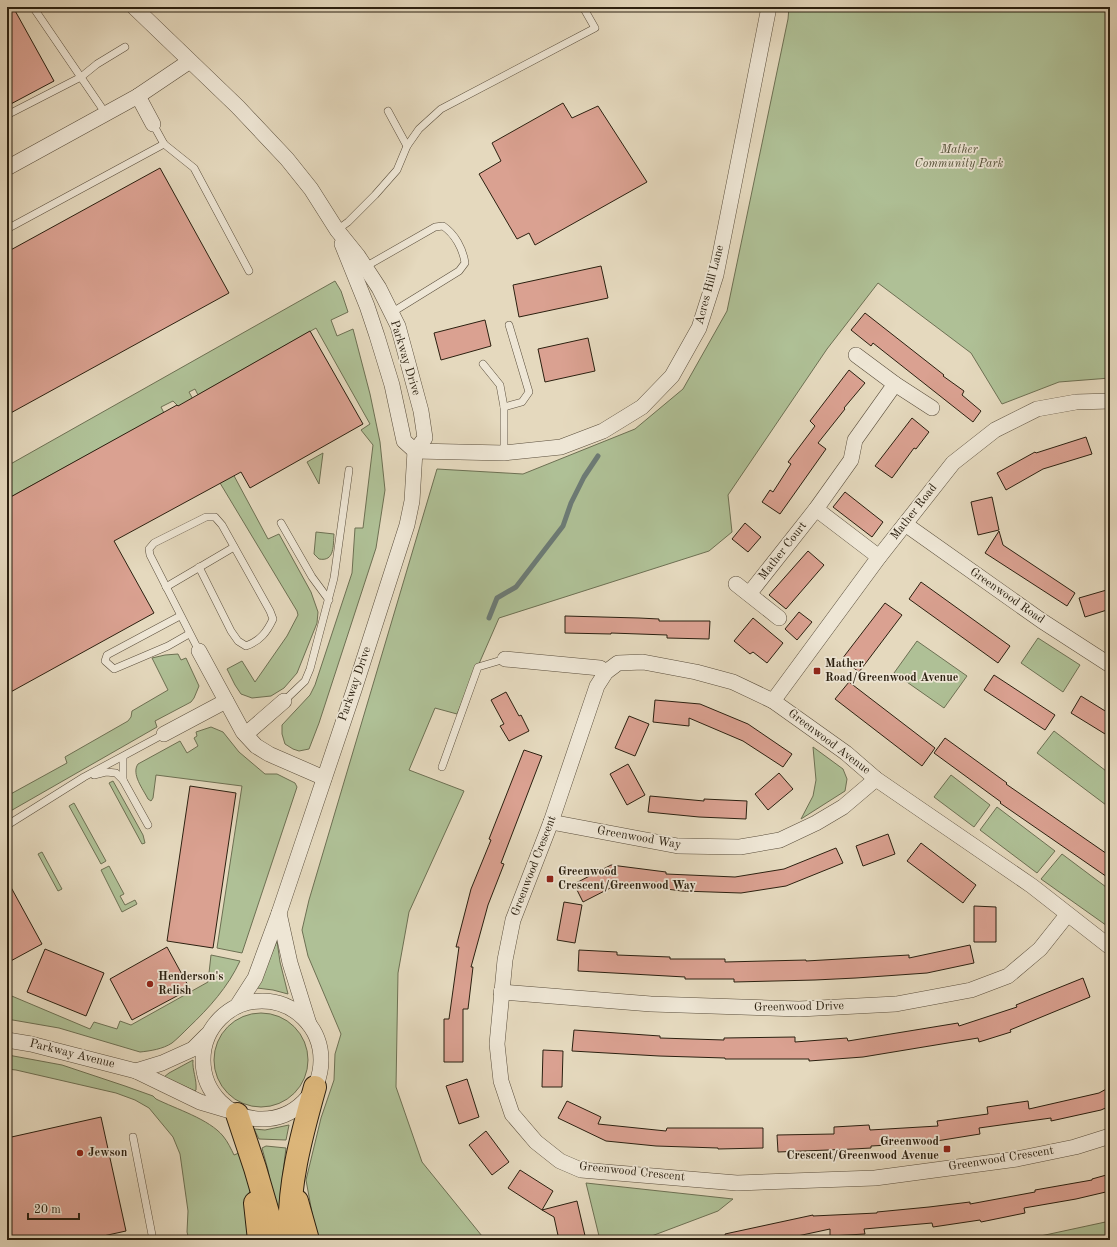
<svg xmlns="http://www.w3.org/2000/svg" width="1117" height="1247" font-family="'Old Standard TT',serif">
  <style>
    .green { fill: #afc096; stroke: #6d7053 }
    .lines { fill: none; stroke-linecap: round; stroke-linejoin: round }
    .stream { stroke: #6c7b76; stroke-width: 5 }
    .building { fill: #daa191; stroke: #2b2010 }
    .lane-casing { stroke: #5a4e3c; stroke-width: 8 }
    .street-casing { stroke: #5a4e3c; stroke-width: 16 }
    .highway-casing { stroke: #2b2010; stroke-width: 24 }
    .lane { stroke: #eee6d5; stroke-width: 7 }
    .street { stroke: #eee6d5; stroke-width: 15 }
    .highway { stroke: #e2bc7f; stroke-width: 22 }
    .poi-dot { fill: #8f2418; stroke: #eee6d5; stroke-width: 1.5 }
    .labels { text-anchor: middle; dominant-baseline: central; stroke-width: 3.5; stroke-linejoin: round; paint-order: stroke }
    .park-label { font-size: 12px; font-style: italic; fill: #535038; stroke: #eee6d5 }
    .street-label { font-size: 12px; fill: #2b2010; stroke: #eee6d5 }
    .poi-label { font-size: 12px; font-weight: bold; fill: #2b2010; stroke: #eee6d5; text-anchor: start }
  </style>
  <rect width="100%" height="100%" fill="#e5d9be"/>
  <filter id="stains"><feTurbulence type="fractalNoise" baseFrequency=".005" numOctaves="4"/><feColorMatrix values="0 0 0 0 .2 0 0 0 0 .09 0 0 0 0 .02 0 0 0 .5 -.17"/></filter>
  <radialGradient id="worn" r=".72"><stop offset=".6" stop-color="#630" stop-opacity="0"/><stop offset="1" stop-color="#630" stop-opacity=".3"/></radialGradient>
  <g class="green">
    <polygon points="789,7 1110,7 1110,378 1059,382 1002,404 971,353 878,283 827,349 728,495 732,532 709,551 499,618 457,714 435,708 409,770 464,791 409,912 398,973 396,1087 422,1162 482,1236 487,1240 317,1240 306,1180 321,1118 334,1080 335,1054 341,1034 308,956 302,930 309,900 437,469 523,474 635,429 683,389 727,311 788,19"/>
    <polygon points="335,281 341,291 348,312 331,320 337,336 353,329 370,394 380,442 385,490 376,548 319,723 309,749 299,751 293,749 285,744 282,734 282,725 310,695 315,685 352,573 355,528 363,528 373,445 361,430 370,424 316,328 198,395 195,389 189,392 268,539 279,534 311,592 318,612 317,623 297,673 284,688 271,696 252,698 241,694 235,685 227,669 242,661 255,682 287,636 298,615 297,611 220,483 177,405 173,401 161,407 164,413 7,499 7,466"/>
    <polygon points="323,453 319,484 307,462"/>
    <path d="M316 532 334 534C333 545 335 562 319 559L314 554Z"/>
    <polygon points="1038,638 1080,665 1063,692 1021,663"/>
    <polygon points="917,641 967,676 944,708 894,673"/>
    <polygon points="178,654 181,660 186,658 199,686 194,698 191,702 155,721 157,727 7,813 7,796 67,763 65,757 128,721 131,717 132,711 168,690 152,658 165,655"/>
    <path d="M211 727 223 732 239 752 265 774H277L295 783 297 787 242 953 217 948 242 786 156 775 153 798 151 801 148 799C143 789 131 774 138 764L180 741 187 753 198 746 194 738 197 736 196 732Z"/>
    <polygon points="1054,731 1110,774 1110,808 1037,753"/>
    <polygon points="813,747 843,769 847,779 845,791 801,819 813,796 816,780"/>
    <polygon points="951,775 990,805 974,827 934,797"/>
    <polygon points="113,781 143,835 145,843 142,844 109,783"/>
    <polygon points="74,803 106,861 101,864 69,806"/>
    <polygon points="997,807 1055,851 1037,873 980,830"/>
    <polygon points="42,852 62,889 58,891 38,854"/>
    <polygon points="1062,854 1110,890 1110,928 1041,879"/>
    <polygon points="109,866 124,894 120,896 125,905 135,900 137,904 122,912 101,870"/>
    <polygon points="277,941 280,962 288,994 273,990 257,988"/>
    <path d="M211 955 240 961C228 987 209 1008 188 1028 183 1033 177 1039 172 1043 163 1049 150 1051 140 1052L59 1028 7 1019V994L90 1029 94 1022 117 1029 120 1021 131 1025 208 982Z"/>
    <circle cx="261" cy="1060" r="47"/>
    <path d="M8 1055 62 1065 125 1086 153 1096 156 1099C176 1109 209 1119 223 1136 228 1142 231 1149 234 1155L244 1151 249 1174 252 1240H189L187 1232 188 1211 180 1154 173 1137 149 1108 135 1100 116 1093 16 1070 7 1069V1056Z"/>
    <path d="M193 1060C192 1070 197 1079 196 1090L195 1091 164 1077 169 1073Z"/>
    <polygon points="289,1125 286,1140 259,1139 254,1129 265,1130"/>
    <polygon points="266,1146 286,1148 283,1172 282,1217 277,1218 268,1170 262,1148"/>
    <polygon points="586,1183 733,1199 718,1211 641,1240 600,1240"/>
    <polygon points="1110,1221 1110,1240 1022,1240"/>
  </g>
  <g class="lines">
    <polyline class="stream" points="489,618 497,598 516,587 563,526 571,503 584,477 598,456"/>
  </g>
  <g class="building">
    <polygon points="7,7 13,7 54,81 7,106"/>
    <polygon points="563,103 572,118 598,106 647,182 535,245 529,233 517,239 479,174 501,161 492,143"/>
    <polygon points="160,168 229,293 7,415 7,252"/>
    <polygon points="601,266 608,298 519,317 513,285"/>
    <polygon points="865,313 944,375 943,376 964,391 962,395 981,411 973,422 873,343 871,346 851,330"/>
    <polygon points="485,320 491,346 441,360 434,333"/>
    <polygon points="310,331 363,424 250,488 241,472 114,541 154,613 7,694 7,499 177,405 178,406"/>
    <polygon points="588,338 595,371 545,382 538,349"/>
    <polygon points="849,370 865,383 844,408 845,409 818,443 826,449 780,514 762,502 770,490 773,492 791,464 788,462 815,426 810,421"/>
    <polygon points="912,418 929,432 916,449 914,448 892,478 875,466"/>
    <polygon points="1086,437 1092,454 1043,469 1006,490 997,473 1035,452 1036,453"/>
    <polygon points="845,492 883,522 872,537 833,507"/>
    <polygon points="992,497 999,530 978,535 971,502"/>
    <polygon points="745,523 761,537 748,552 732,539"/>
    <polygon points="999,531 1003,545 1075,593 1067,606 985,553"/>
    <polygon points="808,551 824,565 786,609 769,595"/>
    <polygon points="921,582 1010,646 998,663 909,599"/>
    <polygon points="1110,589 1110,609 1085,617 1079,598"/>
    <polygon points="885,603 902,615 859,672 842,659"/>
    <polygon points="799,612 812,622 797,640 785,629"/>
    <polygon points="565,616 639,618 659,619 659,621 710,621 709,639 667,638 667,635 611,633 611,634 565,633"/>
    <polygon points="753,618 783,643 767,663 753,652 750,654 734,641"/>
    <polygon points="994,675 1055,715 1045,730 984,690"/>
    <polygon points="849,682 935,748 922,766 835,699"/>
    <polygon points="506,692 519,716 521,715 529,731 509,741 500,726 504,724 491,700"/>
    <polygon points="1081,696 1110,714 1110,737 1071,713"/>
    <polygon points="655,700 700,704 748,724 792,754 783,767 743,741 689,718 689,726 653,722"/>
    <polygon points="629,716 649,724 635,756 615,748"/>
    <polygon points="945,738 1007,783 1006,784 1110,856 1110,879 1000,803 1001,802 934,753"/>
    <polygon points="524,750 542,756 501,863 504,864 488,905 471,967 473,967 468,1009 463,1009 463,1062 444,1062 444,1019 449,1019 459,947 456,947 471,889 491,840 489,839"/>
    <polygon points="628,764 645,795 627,805 610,774"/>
    <polygon points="779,773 793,789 768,810 755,794"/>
    <polygon points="190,786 236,793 213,948 167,941"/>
    <polygon points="650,796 704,801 704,799 747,801 746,819 699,817 648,812"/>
    <polygon points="888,834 895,854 863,866 856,846"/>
    <polygon points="921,843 976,885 963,903 907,861"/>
    <polygon points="836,848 843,863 786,886 741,893 682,891 620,883 583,902 574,884 611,865 666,872 666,874 735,877 784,869"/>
    <polygon points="7,880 42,944 7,963"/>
    <polygon points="564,902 582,905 575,943 557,940"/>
    <polygon points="974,906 996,907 996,942 974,942"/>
    <polygon points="970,945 974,963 927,973 856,978 815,980 734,982 734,979 685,979 685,977 578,971 579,950 617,952 617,955 670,957 670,959 725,959 725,962 806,960 806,961 909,955 909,958"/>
    <polygon points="167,947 190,989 132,1020 110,979"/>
    <polygon points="45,949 104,973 86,1016 27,992"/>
    <polygon points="1083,978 1090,997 1010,1030 1011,1032 979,1042 978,1038 863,1057 809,1061 809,1059 725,1059 725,1058 659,1056 572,1051 574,1030 660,1036 660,1038 724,1040 724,1038 795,1037 795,1042 847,1038 848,1041 958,1023 959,1026 1017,1007 1016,1005"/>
    <polygon points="543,1050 563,1051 562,1087 542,1087"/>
    <polygon points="467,1079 479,1117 459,1124 446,1086"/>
    <polygon points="1110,1087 1110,1106 1101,1110 1051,1121 1051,1118 979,1128 980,1134 924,1143 871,1146 871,1148 853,1149 778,1152 777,1135 834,1134 834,1127 869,1125 870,1130 938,1126 937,1121 988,1114 987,1107 1028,1101 1029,1109 1099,1093"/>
    <polygon points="567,1101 601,1117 598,1124 666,1131 667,1128 763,1128 763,1148 718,1149 718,1148 656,1146 606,1141 558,1118"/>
    <polygon points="101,1117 126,1231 85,1240 7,1240 7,1138"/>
    <polygon points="486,1131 509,1162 492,1175 469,1145"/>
    <polygon points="520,1170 553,1191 542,1210 508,1188"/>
    <polygon points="1110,1174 1110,1191 1076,1199 1024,1208 1025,1213 981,1222 980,1220 933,1227 932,1223 864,1229 865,1234 830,1236 830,1229 779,1240 726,1240 725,1234 813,1215 813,1216 877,1213 877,1212 929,1207 970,1202 970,1204 1035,1192 1035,1190 1092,1180 1092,1179"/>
    <polygon points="577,1201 586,1240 559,1240 554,1217 542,1210"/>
  </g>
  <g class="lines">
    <g class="lane-casing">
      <g id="lane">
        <polyline points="33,7 106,114"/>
        <polyline points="388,111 407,146"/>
        <polyline points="7,115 81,77 97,64 125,47"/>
        <polyline points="153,124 164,144 194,168 249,271"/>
        <polyline points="7,229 164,144"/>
        <polyline points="337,230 348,222 375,195 397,170 407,146 419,129 441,109 595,28 583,7"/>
        <path d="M365 267 435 227 443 226C455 234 463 249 465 263L459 271 391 313"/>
        <polyline points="483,364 500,385 504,407 504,453"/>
        <polyline points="504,407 522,402 529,392 509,325"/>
        <polyline points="281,523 312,577 329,600"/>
        <polyline points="166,587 234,547"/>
        <polyline points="180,616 107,655 105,661 114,669 168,646 189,634"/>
        <path d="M199 651 150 555 149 549 154 543 206 517H215L222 525 270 611 273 619C267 632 260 641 246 646L238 641 231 631 199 567"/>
        <polyline points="284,701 305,681 310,669 334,578 349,470"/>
        <polyline points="123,757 123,780 148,825"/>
        <polyline points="442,767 478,667 505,659"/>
        <polyline points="94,775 106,772 116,773 123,780"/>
        <polyline points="9,824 84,777 164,734"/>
        <polyline points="133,1137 153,1240"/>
      </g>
    </g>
    <g class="street-casing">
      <g id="street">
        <polyline points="134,7 238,107 287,159 311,189 337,230 358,256 379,288 398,326 421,411 425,438 415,451 412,501 407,525 354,690 279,913 255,978 237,1006"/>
        <polyline points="138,96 153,124"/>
        <polyline points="7,168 138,96 190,61"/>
        <polyline points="342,244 367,306 377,336 392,385 404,441 415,451"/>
        <polyline points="856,355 895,384 932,408"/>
        <polyline points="415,451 504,453 561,447 603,431 642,407 672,376 699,328 716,275 769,7"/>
        <polyline points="816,509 879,557"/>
        <polyline points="905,524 1042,621 1110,665"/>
        <polyline points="736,584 779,618"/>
        <polyline points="749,594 816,509 851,460 855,440 895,384"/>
        <polyline points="199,651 243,732 256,746 269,754 324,778"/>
        <polyline points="505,659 600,668 606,672"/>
        <polyline points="773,701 879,557 953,463 995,430 1037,409 1076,402 1110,401"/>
        <polyline points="164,734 226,701"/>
        <polyline points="246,734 284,701"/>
        <polyline points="551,822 678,846 740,847 780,840 816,823 843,807 876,779"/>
        <polyline points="279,913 290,963 309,1024"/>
        <polyline points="1110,947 1032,886 876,779 846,753 773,701 733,682 696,672 643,662 618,663 606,672 597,686 551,822 513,920 505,960 497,1044 501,1081 512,1114 536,1142 560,1161 581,1170 737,1183 875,1178 1017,1159 1075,1147 1110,1136"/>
        <polyline points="501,992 651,1004 799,1009 896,1004 971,990 1008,976 1040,949 1067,915"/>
        <circle cx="262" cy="1060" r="59"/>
        <polyline points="7,1040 31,1044 136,1071 200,1102 227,1110"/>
        <polyline points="136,1071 162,1063 193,1049 207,1035"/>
      </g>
    </g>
    <g class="highway-casing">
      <g id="highway">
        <polyline points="237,1114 255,1168 276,1240"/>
        <polyline points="297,1201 308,1240"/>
        <polyline points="255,1203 259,1240"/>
        <path d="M290 1240C287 1188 301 1137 315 1087"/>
      </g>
    </g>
    <use href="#lane" class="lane"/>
    <use href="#street" class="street"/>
    <use href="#highway" class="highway"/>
  </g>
  <g class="poi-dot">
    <rect x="813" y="667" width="8" height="8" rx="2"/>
    <rect x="546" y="875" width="8" height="8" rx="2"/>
    <circle cx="150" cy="984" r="4"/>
    <rect x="943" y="1145" width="8" height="8" rx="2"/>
    <circle cx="80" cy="1153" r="4"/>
  </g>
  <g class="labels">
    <g class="park-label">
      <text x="959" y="150">Mather<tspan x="959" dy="14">Community Park</tspan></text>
    </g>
    <g class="street-label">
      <text transform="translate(710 285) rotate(-75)">Acres Hill Lane</text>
      <text transform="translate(405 358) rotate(73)">Parkway Drive</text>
      <text transform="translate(914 512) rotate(-52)">Mather Road</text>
      <text transform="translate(783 551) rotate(-52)">Mather Court</text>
      <text transform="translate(1007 596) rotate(35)">Greenwood Road</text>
      <text transform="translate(355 684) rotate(-71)">Parkway Drive</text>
      <text transform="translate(829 742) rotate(37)">Greenwood Avenue</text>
      <text transform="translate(639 838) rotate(10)">Greenwood Way</text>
      <text transform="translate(534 866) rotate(-69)">Greenwood Crescent</text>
      <text transform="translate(799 1007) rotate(-1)">Greenwood Drive</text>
      <text transform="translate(72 1054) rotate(14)">Parkway Avenue</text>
      <text transform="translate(1001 1159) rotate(-9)">Greenwood Crescent</text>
      <text transform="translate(632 1172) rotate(6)">Greenwood Crescent</text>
    </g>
    <g class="poi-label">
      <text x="825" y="664">Mather<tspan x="825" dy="14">Road/Greenwood Avenue</tspan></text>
      <text x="558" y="872">Greenwood<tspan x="558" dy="14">Crescent/Greenwood Way</tspan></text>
      <text x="158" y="977">Henderson's<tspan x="158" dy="14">Relish</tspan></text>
      <text x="939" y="1142" text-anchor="end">Greenwood<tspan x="939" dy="14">Crescent/Greenwood Avenue</tspan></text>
      <text x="88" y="1153">Jewson</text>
    </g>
  </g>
  <rect width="1117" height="1247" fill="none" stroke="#e5d9be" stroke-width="24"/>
  <rect x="8" y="8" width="1101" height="1231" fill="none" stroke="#2b2010" stroke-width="2"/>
  <rect x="12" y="12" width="1093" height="1223" fill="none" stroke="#2b2010"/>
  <path d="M28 1213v6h51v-6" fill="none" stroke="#2b2010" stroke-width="2"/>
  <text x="34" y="1213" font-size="12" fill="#2b2010" stroke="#eee6d5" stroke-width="3" paint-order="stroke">20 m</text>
  <rect width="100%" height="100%" filter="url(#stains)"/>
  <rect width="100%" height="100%" fill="url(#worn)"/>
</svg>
